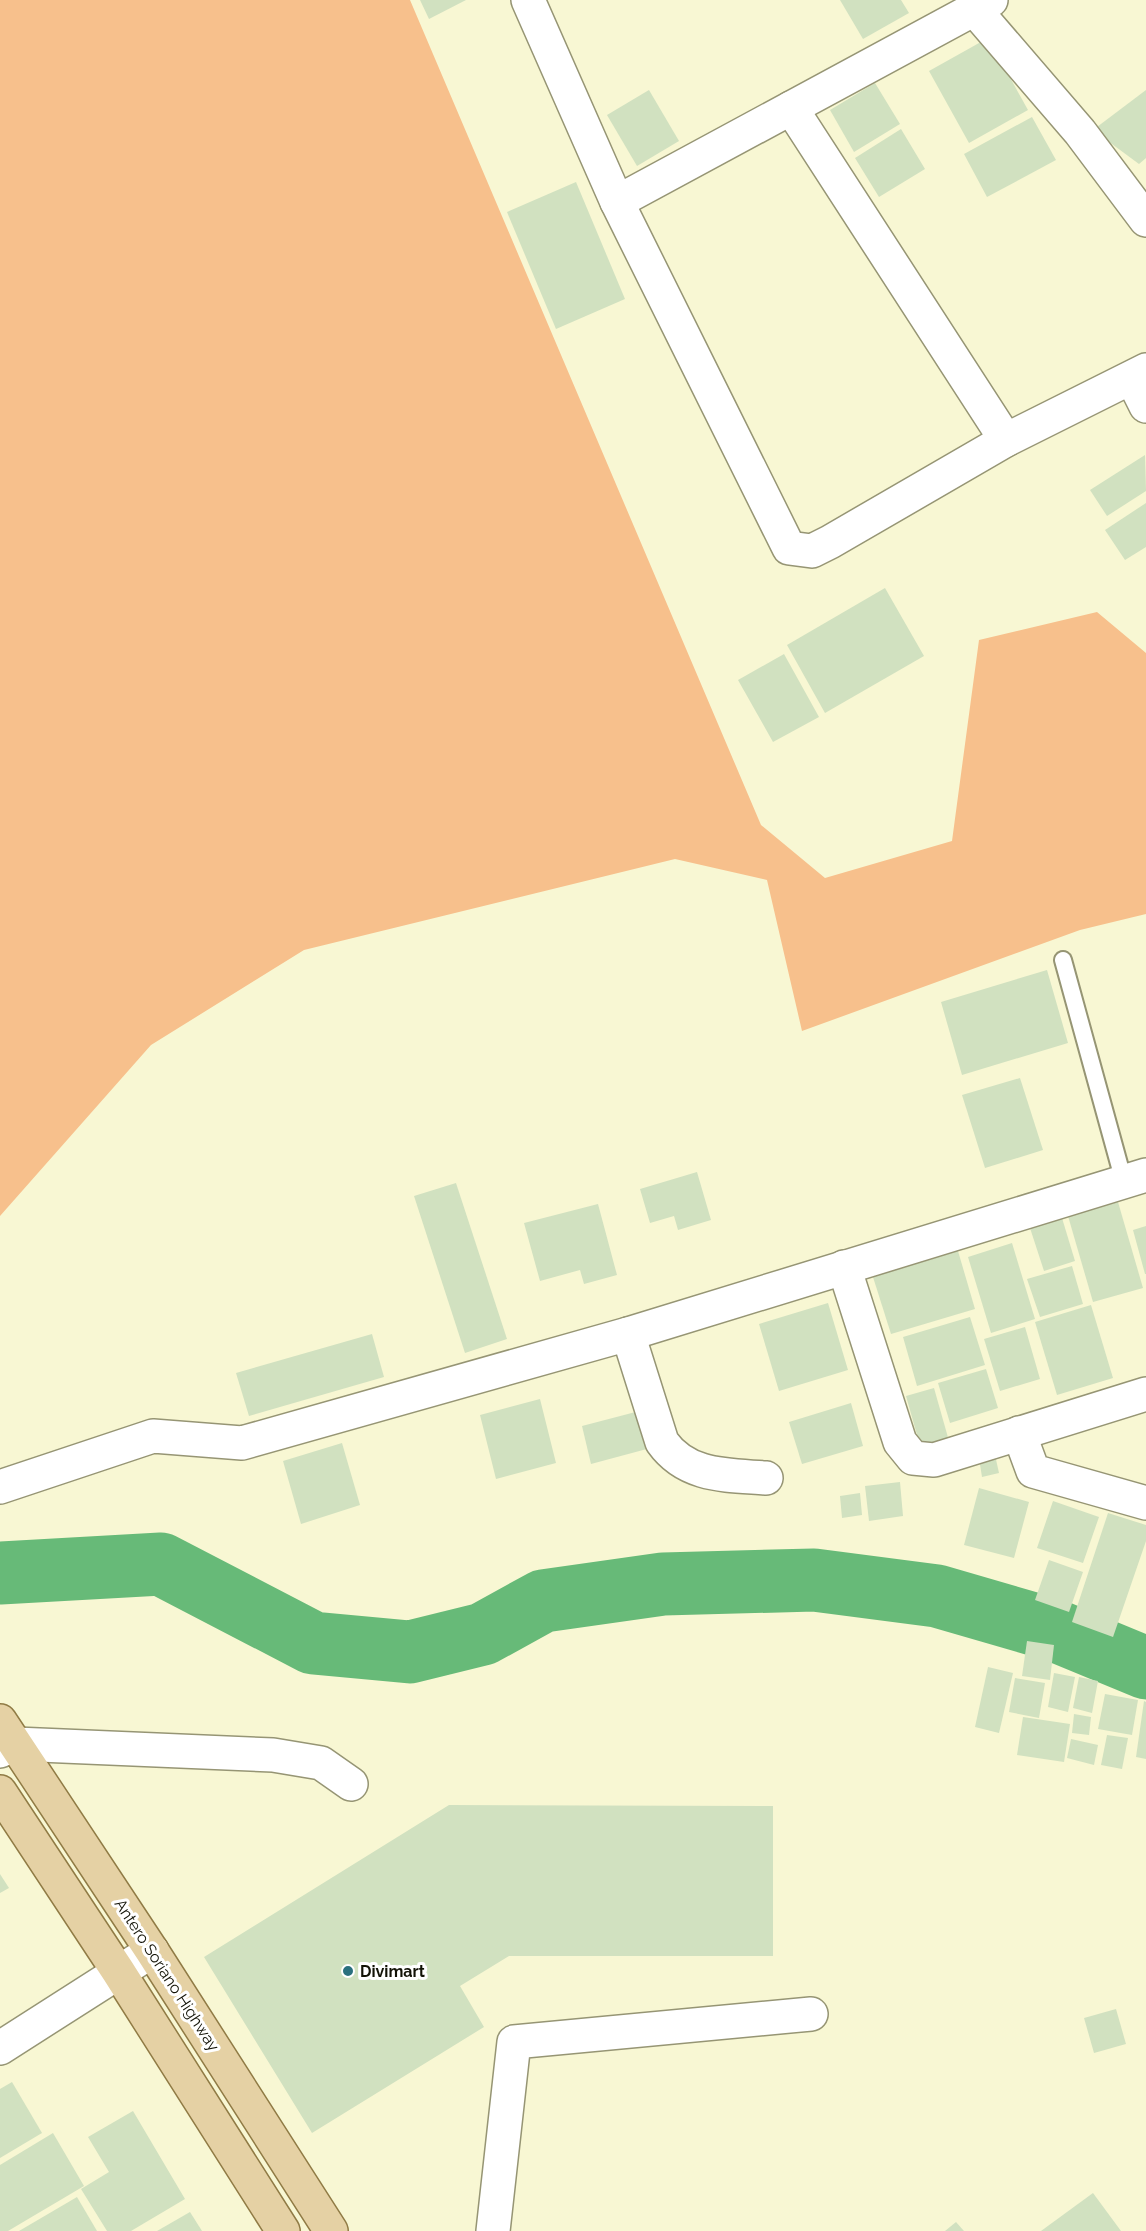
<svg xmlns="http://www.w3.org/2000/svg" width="1146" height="2231" font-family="Raleway,sans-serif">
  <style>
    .green { fill: #f7c08c }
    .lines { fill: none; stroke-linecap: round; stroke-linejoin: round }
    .river { stroke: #67ba78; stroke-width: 63 }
    .building { fill: #d1e1c0 }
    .service-casing { stroke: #969574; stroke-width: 20 }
    .minor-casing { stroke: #969574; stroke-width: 36 }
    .primary-casing { stroke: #907b45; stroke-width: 36 }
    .service { stroke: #fff; stroke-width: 16 }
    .minor { stroke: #fff; stroke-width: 33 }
    .primary { stroke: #e5d1a4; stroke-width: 33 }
    .poi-dot { fill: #2a707e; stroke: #fff; stroke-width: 2 }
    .labels { text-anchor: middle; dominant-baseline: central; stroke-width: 6; stroke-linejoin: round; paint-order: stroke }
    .poi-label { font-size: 16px; font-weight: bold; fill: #121206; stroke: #fff; text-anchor: start }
    .street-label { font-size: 16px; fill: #121206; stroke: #fff }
  </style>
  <rect width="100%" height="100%" fill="#f8f7d3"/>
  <polygon class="green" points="0,0 410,0 761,825 825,878 952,841 979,640 1097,612 1146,653 1146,914 1080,930 802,1031 767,880 675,859 304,950 151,1045 0,1216"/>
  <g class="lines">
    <polyline class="river" points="0,1573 161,1564 313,1643 410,1652 483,1634 543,1601 663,1584 814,1580 937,1596 1054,1630 1146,1668"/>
  </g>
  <g class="building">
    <polygon points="420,0 466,0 429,19"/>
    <polygon points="840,0 901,0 909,13 863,39"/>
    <polygon points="988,38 1028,110 969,143 929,71"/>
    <polygon points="875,83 900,124 854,152 830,110"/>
    <polygon points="649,90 679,141 637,166 607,115"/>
    <polygon points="1146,90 1146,158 1139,164 1093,130"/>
    <polygon points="1032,117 1056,160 987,197 964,154"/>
    <polygon points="901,129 925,169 879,197 855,158"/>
    <polygon points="576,182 625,299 556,329 507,212"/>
    <polygon points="1145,455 1146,491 1107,516 1090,490"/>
    <polygon points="1146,503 1146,547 1125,560 1105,530"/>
    <polygon points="885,588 924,656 825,713 787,645"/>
    <polygon points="784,654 819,717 773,742 738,680"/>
    <polygon points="1047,970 1068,1043 962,1075 941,1002"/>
    <polygon points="1020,1078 1043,1150 985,1168 962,1095"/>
    <polygon points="697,1172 711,1220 678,1230 674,1216 650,1223 640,1189"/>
    <polygon points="456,1183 507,1339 465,1353 414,1196"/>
    <polygon points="1118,1202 1143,1288 1093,1302 1068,1216"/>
    <polygon points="598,1204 617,1275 584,1284 580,1270 540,1281 524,1223"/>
    <polygon points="1062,1218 1075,1261 1044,1271 1030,1228"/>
    <polygon points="1146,1226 1146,1274 1145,1274 1133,1230"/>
    <polygon points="1012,1243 1035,1319 991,1333 968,1257"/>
    <polygon points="958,1251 975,1309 891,1334 873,1277"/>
    <polygon points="1072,1266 1083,1304 1040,1317 1027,1279"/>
    <polygon points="828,1303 848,1370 779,1391 759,1324"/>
    <polygon points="1091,1305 1113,1378 1057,1395 1035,1322"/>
    <polygon points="970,1317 985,1365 917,1386 903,1337"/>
    <polygon points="1025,1327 1040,1379 1000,1391 984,1339"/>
    <polygon points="372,1334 384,1377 249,1416 236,1373"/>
    <polygon points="986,1369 998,1408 950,1423 938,1383"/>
    <polygon points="934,1388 949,1441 921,1449 906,1396"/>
    <polygon points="540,1399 556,1463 496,1479 480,1415"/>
    <polygon points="851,1403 863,1446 802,1464 789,1422"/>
    <polygon points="647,1409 658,1446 591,1464 582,1426"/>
    <polygon points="342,1443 360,1505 301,1524 283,1461"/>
    <polygon points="995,1455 999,1473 982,1477 979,1458"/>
    <polygon points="900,1482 903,1516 869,1521 865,1486"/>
    <polygon points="979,1488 1029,1502 1014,1558 964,1545"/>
    <polygon points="860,1493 862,1515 842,1518 840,1496"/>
    <polygon points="1053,1501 1099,1517 1083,1563 1037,1548"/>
    <polygon points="1108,1513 1146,1525 1146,1541 1113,1637 1072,1622"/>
    <polygon points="1049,1560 1083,1572 1069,1612 1035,1600"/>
    <polygon points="1027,1641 1054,1645 1050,1680 1022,1676"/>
    <polygon points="988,1667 1013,1673 999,1733 975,1727"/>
    <polygon points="1054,1673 1075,1677 1068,1712 1048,1707"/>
    <polygon points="1079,1677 1098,1681 1092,1713 1073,1708"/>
    <polygon points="1015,1678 1045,1683 1039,1718 1009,1712"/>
    <polygon points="1105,1694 1138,1700 1132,1735 1098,1729"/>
    <polygon points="1144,1701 1146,1702 1146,1759 1136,1757"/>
    <polygon points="1074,1714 1091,1717 1089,1735 1072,1733"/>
    <polygon points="1023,1717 1070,1724 1064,1762 1017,1755"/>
    <polygon points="1107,1735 1128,1738 1122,1769 1101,1765"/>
    <polygon points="1071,1739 1098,1745 1094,1765 1067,1758"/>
    <polygon points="449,1805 773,1806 773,1956 509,1956 460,1986 484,2027 312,2133 204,1957"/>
    <polygon points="0,1874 9,1888 0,1893"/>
    <polygon points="1116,2009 1126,2044 1094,2053 1084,2018"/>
    <polygon points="12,2082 42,2133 0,2158 0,2089"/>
    <polygon points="133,2111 185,2199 131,2231 107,2231 81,2189 109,2172 88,2137"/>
    <polygon points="53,2133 84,2186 8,2231 0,2231 0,2165"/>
    <polygon points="1093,2193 1121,2231 1041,2231"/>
    <polygon points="77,2197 97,2231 19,2231"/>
    <polygon points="190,2212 202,2231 157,2231"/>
    <polygon points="956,2222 964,2231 945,2231"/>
  </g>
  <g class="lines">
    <g class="service-casing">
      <polyline id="service" points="1063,960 1124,1182"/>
    </g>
    <g class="minor-casing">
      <g id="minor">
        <polyline points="528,0 617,202 789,548 812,551 830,542 1006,440 1146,370"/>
        <polyline points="975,10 1080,132 1146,220"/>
        <polyline points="791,108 1006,440"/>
        <polyline points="617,202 991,0"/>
        <polyline points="1132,378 1146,406"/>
        <polyline points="844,1267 900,1442 913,1458 934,1460 1146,1394"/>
        <path d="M628 1334 662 1442C687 1477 726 1475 766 1478"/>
        <polyline points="1019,1433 1033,1471 1146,1503"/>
        <polyline points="0,1487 153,1436 242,1443 628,1334 1146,1175"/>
        <polyline points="0,1751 16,1744 273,1755 321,1763 351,1784"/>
        <polyline points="0,2048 152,1951"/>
        <polyline points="493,2231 514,2042 811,2014"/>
      </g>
    </g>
    <g class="primary-casing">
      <g id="primary">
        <polyline points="0,1721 152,1951 331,2231"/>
        <polyline points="0,1792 118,1971 283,2231"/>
      </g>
    </g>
    <use href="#service" class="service"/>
    <use href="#minor" class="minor"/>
    <use href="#primary" class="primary"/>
  </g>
  <circle class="poi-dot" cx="348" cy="1971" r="6"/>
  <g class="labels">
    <g class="poi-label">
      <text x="360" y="1971">Divimart</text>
    </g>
    <g class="street-label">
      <text transform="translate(167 1975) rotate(57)">Antero Soriano Highway</text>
    </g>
  </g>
</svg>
